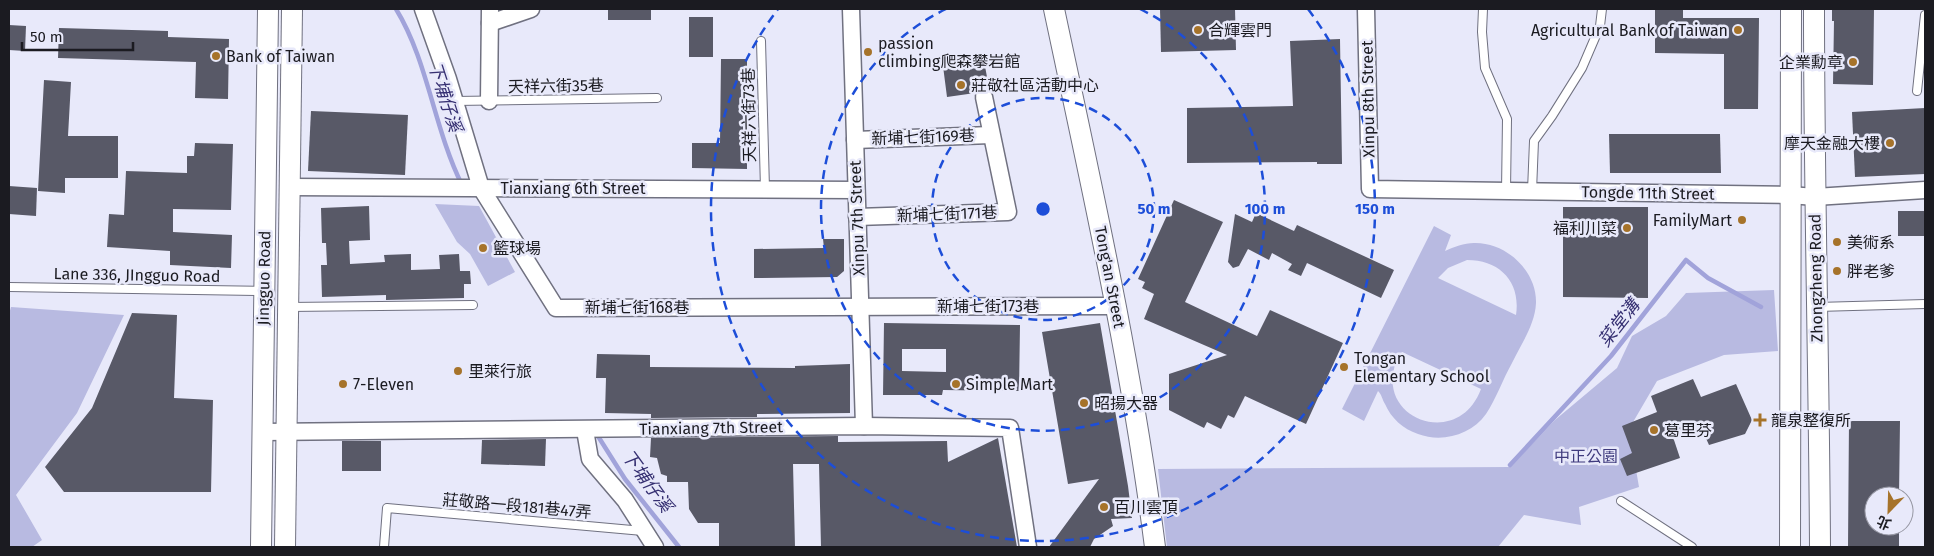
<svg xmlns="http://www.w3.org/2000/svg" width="1934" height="556" font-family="'Fira Sans','Noto Sans TC',sans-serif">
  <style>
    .green { fill: #b8bae1; fill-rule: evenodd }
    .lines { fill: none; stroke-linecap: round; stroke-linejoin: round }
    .stream { stroke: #a1a3da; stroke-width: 4.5 }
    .building { fill: #585967; fill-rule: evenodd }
    .service-casing { stroke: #707180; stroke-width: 10 }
    .minor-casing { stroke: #707180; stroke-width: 19 }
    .tertiary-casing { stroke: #707180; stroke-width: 22 }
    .service { stroke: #fff; stroke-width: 8 }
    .minor { stroke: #fff; stroke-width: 16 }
    .tertiary { stroke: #fff; stroke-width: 20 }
    .ring { fill: none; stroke: #1d4ed8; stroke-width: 2.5; stroke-dasharray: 9 6 }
    .poi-dot { fill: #a6732a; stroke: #e8e9fa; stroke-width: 2 }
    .labels { text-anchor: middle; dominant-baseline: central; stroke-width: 5; stroke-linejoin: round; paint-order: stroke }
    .poi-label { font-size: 16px; fill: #1b1b21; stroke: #e8e9fa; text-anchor: start }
    .street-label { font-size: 16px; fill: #1b1b21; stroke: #e8e9fa }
    .park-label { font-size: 16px; fill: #3f3b7e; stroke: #e8e9fa }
    .water-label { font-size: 18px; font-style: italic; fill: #363072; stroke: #e8e9fa }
    .centre { fill: #1d4ed8; stroke: #e8e9fa; stroke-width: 2.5 }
    .ring-label { font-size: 15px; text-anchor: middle; font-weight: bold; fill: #1d4ed8; stroke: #e8e9fa; stroke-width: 5; stroke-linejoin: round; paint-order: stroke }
  </style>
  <rect width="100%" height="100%" fill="#e8e9fa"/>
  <g class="green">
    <polygon points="435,204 479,206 515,272 488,286 470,254 457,242"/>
    <path d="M1434 226 1451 235 1445 251C1454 247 1464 243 1474 243 1506 242 1537 271 1536 303 1535 325 1521 344 1512 363 1503 379 1496 399 1486 414 1471 435 1442 443 1418 434 1403 429 1391 418 1385 404 1382 399 1382 395 1378 391L1364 421 1342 409ZM1467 260C1500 260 1521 282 1516 315L1438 278 1448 268ZM1402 352 1481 389C1459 448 1381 421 1394 369 1395 363 1399 357 1402 352Z"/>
    <polygon points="1774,290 1778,351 1724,355 1657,381 1629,429 1639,487 1579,507 1581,525 1524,515 1498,547 1167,547 1158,469 1510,467 1555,420 1617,368 1632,336 1666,316 1686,293"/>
    <polygon points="11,307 124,315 77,413 16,495 42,540 32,547 9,547 9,314"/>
  </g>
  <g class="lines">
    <g class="stream">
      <path d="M396 9C428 61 434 129 462 185"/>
      <polyline points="596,433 625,479 679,547"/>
      <polyline points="1510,465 1611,356 1686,260 1708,278 1761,307"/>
    </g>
  </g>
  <g class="building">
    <rect x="608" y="9" width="43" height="11"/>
    <polygon points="1160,9 1235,9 1236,50 1161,52"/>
    <polygon points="1655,9 1683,9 1683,18 1759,18 1758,109 1724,109 1724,54 1655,53"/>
    <polygon points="1832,9 1874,9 1873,85 1833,84 1834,21 1832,21"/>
    <rect x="689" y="17" width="24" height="40"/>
    <polygon points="9,25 26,26 25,51 9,50"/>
    <polygon points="59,28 168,31 168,37 229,39 228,99 195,98 196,62 58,58"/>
    <polygon points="1340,39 1342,164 1317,164 1317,162 1187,163 1187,108 1293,106 1290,41"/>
    <polygon points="721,59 747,59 747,169 692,168 692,143 720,143"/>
    <polygon points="984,61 987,77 976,78 978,89 975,93 947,97 943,66"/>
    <polygon points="44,80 71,82 68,136 118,136 118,178 65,178 65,193 38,191"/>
    <polygon points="1925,108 1925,174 1855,177 1852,112"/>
    <polygon points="311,111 408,115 405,175 308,171"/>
    <polygon points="1609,134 1720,134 1721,173 1610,173"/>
    <polygon points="195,143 233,144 231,210 173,209 173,232 232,235 231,268 170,265 170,251 107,247 109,214 124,215 126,171 187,173 187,156 194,156"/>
    <polygon points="9,186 37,188 36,216 9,214"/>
    <polygon points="1174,200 1223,222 1185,302 1257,336 1270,310 1343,343 1306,424 1245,396 1234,418 1228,415 1221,429 1207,422 1204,428 1169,410 1169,374 1227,355 1144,319 1154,294 1142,288 1145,282 1138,279"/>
    <polygon points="369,206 370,240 349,241 350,264 385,262 384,255 411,254 411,270 440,269 439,255 459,254 460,271 470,271 471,284 464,284 464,298 386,300 386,295 322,297 321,265 327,265 326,243 322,243 321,208"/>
    <polygon points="1563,207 1648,207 1648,298 1563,297"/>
    <rect x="1898" y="211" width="27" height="25"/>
    <polygon points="1256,213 1294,231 1297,225 1394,270 1381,298 1307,263 1301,276 1288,270 1292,264 1272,253 1269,260 1248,249 1239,266 1233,268 1228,262 1235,214 1252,222"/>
    <polygon points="823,239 844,239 844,271 837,277 754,278 754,249 824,248"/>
    <polygon points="132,313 177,315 174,398 213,400 211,492 64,492 45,467 92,408"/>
    <path d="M884 323 1020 325 1019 391 943 390 942 395H883ZM902 349H946V372L902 371Z"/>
    <polygon points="1100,323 1128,486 1132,518 1111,519 1113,526 1094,539 1090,547 1049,547 1099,479 1068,484 1042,332"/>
    <polygon points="597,354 650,355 650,367 795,368 795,366 850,364 850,413 757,414 757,417 651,418 651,414 605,413 606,378 596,378"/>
    <polygon points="1693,379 1701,397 1736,384 1752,420 1745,434 1709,445 1700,425 1672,434 1680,458 1627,476 1620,459 1632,453 1622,426 1657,412 1651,396"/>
    <polygon points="1849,421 1900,421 1899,496 1874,496 1874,526 1899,526 1899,547 1848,547"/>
    <polygon points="838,436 838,442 947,441 948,462 998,438 1017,547 821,547 819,464 793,464 795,547 719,547 719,523 698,523 689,509 688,482 667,482 667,476 661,474 657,458 650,457 651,438"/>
    <polygon points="546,439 545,466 481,464 482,440"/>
    <rect x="342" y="441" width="39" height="30"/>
  </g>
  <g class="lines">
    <g class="service-casing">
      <g id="service">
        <polyline points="1483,9 1482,32 1485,68 1507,119 1506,191"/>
        <polyline points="761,41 765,189"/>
        <polyline points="1917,91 1925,15"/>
        <polyline points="454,101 657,98"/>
        <polyline points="1532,191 1534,141 1552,116 1582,68 1600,26 1602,9"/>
        <polyline points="9,287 264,291"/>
        <polyline points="288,307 473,305"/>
        <polyline points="1817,307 1925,304"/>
        <polyline points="1621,501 1692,547"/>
        <polyline points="384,547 387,508 643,531"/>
      </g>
    </g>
    <g class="minor-casing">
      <g id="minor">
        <polyline points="423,9 448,79 481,188 556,308 1116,306"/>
        <polyline points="851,9 864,426"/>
        <polyline points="1366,9 1370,189 1790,195 1815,197 1925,190"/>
        <polyline points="490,23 531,9"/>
        <polyline points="489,101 490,9"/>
        <polyline points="855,140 991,135"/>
        <polyline points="290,187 856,190"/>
        <polyline points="857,217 1008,212 984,97"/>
        <polyline points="585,430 590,459 625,500 655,547"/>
        <polyline points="262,432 864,426 1010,428 1028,547"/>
      </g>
    </g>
    <g class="tertiary-casing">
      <g id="tertiary">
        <path d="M1054 9C1092 188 1132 366 1155 547"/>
        <path d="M1814 9C1814 188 1819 368 1820 547"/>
        <polyline points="261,547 268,9"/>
        <polyline points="285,547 292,9"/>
        <polyline points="1790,547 1791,9"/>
      </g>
    </g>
    <use href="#service" class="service"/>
    <use href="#minor" class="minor"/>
    <use href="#tertiary" class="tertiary"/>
  </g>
  <g class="ring">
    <circle cx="1043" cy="209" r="111"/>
    <path d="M1140 9A222 222 0 1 1 946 9"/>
    <path d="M1308 9A332 332 0 1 1 778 9"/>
  </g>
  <g class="poi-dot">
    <circle cx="1198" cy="30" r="5"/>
    <circle cx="1738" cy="30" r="5"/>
    <circle cx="868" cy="52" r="5"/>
    <circle cx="216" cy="56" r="5"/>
    <circle cx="1853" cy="62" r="5"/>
    <circle cx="961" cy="85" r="5"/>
    <circle cx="1890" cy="143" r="5"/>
    <circle cx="1742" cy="220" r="5"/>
    <circle cx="1627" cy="228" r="5"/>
    <circle cx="1837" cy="242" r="5"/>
    <circle cx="483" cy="248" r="5"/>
    <circle cx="1837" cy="271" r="5"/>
    <circle cx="1344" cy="367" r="5"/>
    <circle cx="458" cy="371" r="5"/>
    <circle cx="343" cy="384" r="5"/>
    <circle cx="956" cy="384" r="5"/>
    <circle cx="1084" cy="403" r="5"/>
    <path d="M1757.5 412.5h5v5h5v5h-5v5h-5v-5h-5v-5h5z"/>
    <circle cx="1654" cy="430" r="5"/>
    <circle cx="1104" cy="507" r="5"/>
  </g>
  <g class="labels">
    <g class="poi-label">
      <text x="1208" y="30">合輝雲門</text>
      <text x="1728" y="30" text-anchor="end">Agricultural Bank of Taiwan</text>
      <text x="878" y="43">passion<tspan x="878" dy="18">climbing爬森攀岩館</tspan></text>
      <text x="226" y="56">Bank of Taiwan</text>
      <text x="1843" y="62" text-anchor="end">企業勳章</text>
      <text x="971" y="85">莊敬社區活動中心</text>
      <text x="1880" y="143" text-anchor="end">摩天金融大樓</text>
      <text x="1732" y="220" text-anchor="end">FamilyMart</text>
      <text x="1617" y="228" text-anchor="end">福利川菜</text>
      <text x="1847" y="242">美術系</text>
      <text x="493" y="248">籃球場</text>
      <text x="1847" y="271">胖老爹</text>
      <text x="1354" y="358">Tongan<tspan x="1354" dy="18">Elementary School</tspan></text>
      <text x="468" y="371">里萊行旅</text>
      <text x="353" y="384">7-Eleven</text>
      <text x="966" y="384">Simple Mart</text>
      <text x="1094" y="403">昭揚大器</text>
      <text x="1771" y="420">龍泉整復所</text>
      <text x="1664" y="430">葛里芬</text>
      <text x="1114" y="507">百川雲頂</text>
    </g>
    <g class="street-label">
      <text transform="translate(556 86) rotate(-1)">天祥六街35巷</text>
      <text transform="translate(1368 99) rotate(-91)">Xinpu 8th Street</text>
      <text transform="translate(749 115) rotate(-91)">天祥六街73巷</text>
      <text transform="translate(923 137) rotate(-2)">新埔七街169巷</text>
      <text x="573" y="188">Tianxiang 6th Street</text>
      <text transform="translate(1648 193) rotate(1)">Tongde 11th Street</text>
      <text transform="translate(947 214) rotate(-2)">新埔七街171巷</text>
      <text transform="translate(857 218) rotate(-92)">Xinpu 7th Street</text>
      <text transform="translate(137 275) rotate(1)">Lane 336, JIngguo Road</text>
      <text transform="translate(1110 277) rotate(79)">Tong'an Street</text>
      <text transform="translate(264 278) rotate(-89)">Jingguo Road</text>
      <text transform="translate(1816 278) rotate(-91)">Zhongzheng Road</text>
      <text x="988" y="306">新埔七街173巷</text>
      <text x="637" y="307">新埔七街168巷</text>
      <text transform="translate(711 428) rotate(-1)">Tianxiang 7th Street</text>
      <text transform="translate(517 506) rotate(5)">莊敬路一段181巷47弄</text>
    </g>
    <g class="park-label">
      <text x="1586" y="456">中正公園</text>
    </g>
    <g class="water-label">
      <text transform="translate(445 97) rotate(72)">下埔仔溪</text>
      <text transform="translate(1619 323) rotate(-52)">菜堂溝</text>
      <text transform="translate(647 481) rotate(54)">下埔仔溪</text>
    </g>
  </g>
  <circle cx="1043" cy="209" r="8" class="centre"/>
  <g class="ring-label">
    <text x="1154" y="214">50 m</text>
    <text x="1265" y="214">100 m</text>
    <text x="1375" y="214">150 m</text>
  </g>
  <rect width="1934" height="556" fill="none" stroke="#1b1b21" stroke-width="20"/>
  <g transform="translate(1889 511) rotate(203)"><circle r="24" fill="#e8e9fa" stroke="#9697a3"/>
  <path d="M0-4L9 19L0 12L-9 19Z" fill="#a6732a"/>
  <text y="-8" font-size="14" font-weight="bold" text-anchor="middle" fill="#1b1b21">北</text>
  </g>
  <path d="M22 42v8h111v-8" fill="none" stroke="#1b1b21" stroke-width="2.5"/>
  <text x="30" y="42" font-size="15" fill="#1b1b21" stroke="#e8e9fa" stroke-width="4" paint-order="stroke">50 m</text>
</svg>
